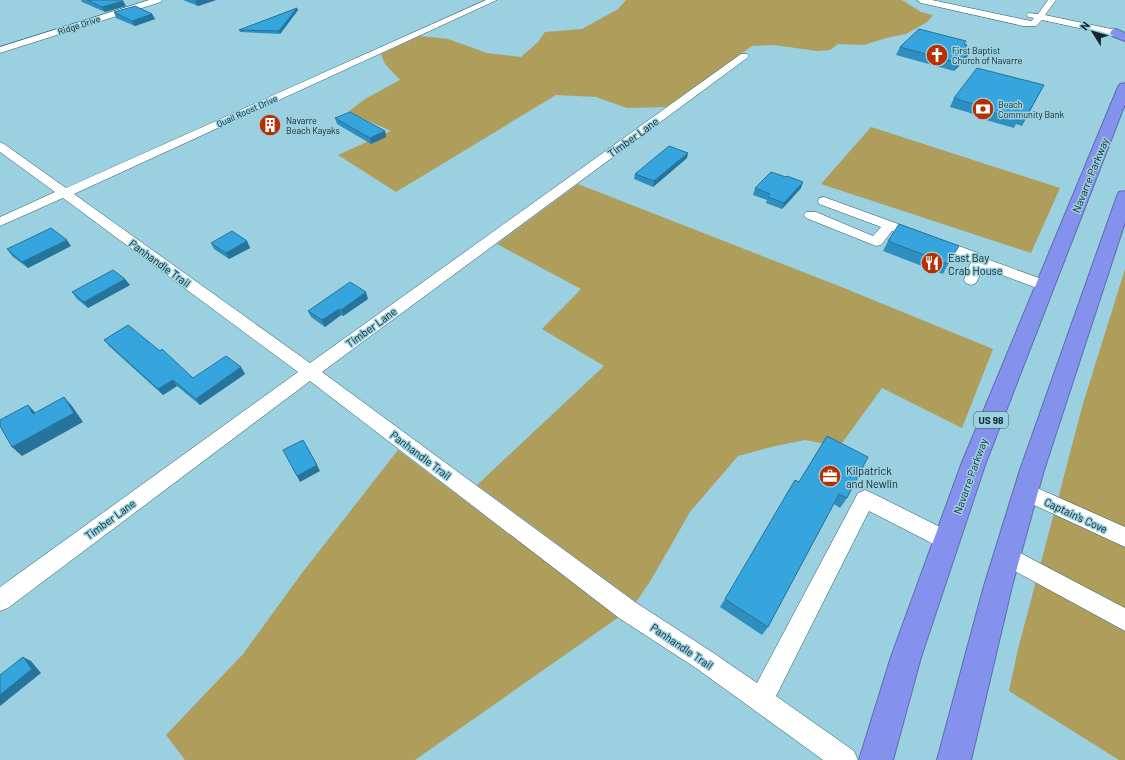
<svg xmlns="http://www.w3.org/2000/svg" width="1125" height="760" font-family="Barlow,sans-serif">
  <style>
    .green { fill: #ae9d5b }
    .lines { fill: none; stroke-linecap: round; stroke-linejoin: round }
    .minor-casing { stroke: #255a66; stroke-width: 1 }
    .highway-casing { stroke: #5c6dab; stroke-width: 2 }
    .minor { fill: #fff; fill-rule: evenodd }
    .highway { fill: #8492ee; fill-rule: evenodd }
    .wall { fill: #2e8ebe }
    .shaded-wall { fill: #26749b }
    .building { fill: #36a5dd; stroke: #26749b }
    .labels { text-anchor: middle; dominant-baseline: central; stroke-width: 3; stroke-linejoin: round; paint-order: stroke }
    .far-street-label { font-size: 9px; fill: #13282e; stroke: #9ad0df }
    .far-poi-label { font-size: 9px; fill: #13282e; stroke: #9ad0df; text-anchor: start }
    .shield { fill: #9ad0df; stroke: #3c5a63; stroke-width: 1 }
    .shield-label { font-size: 10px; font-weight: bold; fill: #13282e }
    .street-label { font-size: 11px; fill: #13282e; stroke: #9ad0df }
    .poi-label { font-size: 11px; fill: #13282e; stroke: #9ad0df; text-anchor: start }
  </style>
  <rect width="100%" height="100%" fill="#9ad0df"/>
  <g class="green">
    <polygon points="626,0 902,0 921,12 933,15 927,22 906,34 886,38 864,45 838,44 830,50 817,51 774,45 752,46 666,107 627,108 596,97 556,95 396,192 338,155 391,131 348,112 365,99 400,80 385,64 381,54 420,36 448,39 487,53 521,57 538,42 545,32 582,29 618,9"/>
    <polygon points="871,127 1060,188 1031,253 821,184"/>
    <polygon points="578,184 839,286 993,349 962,428 882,388 837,450 826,444 805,440 775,446 738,456 690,512 651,580 636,602 477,485 604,366 542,329 581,289 497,244"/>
    <polygon points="1125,269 1125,529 1058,499 1082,407"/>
    <polygon points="398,450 619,617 415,760 185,760 166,735 243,654 302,573"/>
    <polygon points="1054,513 1125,546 1125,760 1119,760 1009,691 1018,649"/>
  </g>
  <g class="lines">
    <g class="minor-casing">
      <g id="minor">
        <polygon points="149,0 162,0 161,2 0,53 0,47"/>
        <polygon points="486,0 497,0 74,194 310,363 741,54 747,54 749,56 747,58 322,372 635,602 712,652 757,683 858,493 865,490 872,493 954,534 957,541 954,548 947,551 869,511 776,696 854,751 858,760 823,760 696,668 619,618 310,381 8,608 0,611 0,587 298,372 63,198 0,226 0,217 55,192 0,152 0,142 4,144 66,188"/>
        <polygon points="917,0 932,0 1031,21 1034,18 1028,17 1027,15 1028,13 1038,14 1048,0 1056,0 1045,15 1116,30 1121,33 1116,36 1042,20 1036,26 1023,26 921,3"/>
        <polygon points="824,197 978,253 984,258 1050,282 1052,286 1050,290 1045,291 983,268 976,283 971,285 966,283 964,280 971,262 968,259 892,231 881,245 876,246 806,218 804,215 806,212 816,212 873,236 881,227 819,204 818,201 819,198"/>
        <polygon points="1026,483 1125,527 1125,547 1019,498 1016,492 1019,486"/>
        <polygon points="1007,546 1125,608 1125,631 1000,563 997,556 1000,549"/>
      </g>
    </g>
    <g class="highway-casing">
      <g id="highway">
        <polygon points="1116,29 1125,33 1125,41 1112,36 1110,33 1112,30"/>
        <polygon points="1125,83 1125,104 985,465 921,657 893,760 859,760 891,657 961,465 1118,87 1120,84"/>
        <polygon points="1125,191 1125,222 1044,470 1012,586 971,760 937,760 984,586 1020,470 1117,196 1119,192"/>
      </g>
    </g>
    <use href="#minor" class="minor"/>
    <use href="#highway" class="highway"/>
  </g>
  <g class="wall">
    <polygon points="81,0 122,0 123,1 126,6 105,12 82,2"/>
    <polygon points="183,0 216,0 198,6"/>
    <polygon points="297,8 298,10 280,34 240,32 239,30"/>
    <polygon points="114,12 152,14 155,19 135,26 116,18"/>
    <polygon points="965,44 967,45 965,49 970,50 966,59 954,71 896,55 900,47"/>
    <polygon points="1044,85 1022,126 1016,124 1014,128 986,120 987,118 950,107 954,98"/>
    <polygon points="335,118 385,131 386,137 371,144 337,124"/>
    <polygon points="687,158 653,187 634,179 635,174"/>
    <polygon points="755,188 801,188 782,209 766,203 767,200 753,195"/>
    <polygon points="247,241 250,248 229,259 214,249 211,243"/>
    <polygon points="888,241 948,264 943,274 883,251"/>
    <polygon points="71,246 28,268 12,256 7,249"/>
    <polygon points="130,285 88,308 77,299 72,292"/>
    <polygon points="368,299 343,316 341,315 325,327 311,317 308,311"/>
    <polygon points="104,340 193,378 245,374 200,405 177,386 163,395 109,346"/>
    <polygon points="827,436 847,498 840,508 834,504 768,627 762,635 720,607 725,599 799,482"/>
  </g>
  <g class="shaded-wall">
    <polygon points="198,0 216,0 198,6 195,1"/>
    <polygon points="123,1 126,6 105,12 102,7"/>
    <polygon points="297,8 298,10 280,34 279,31"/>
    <polygon points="152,14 155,19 135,26 132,21"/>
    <polygon points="970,50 966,59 954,71 958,63"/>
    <polygon points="385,131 386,137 371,144 370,138"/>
    <polygon points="688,153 687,158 653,187 654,181"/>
    <polygon points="803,182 801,188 782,209 784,203"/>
    <polygon points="67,240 71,246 28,268 22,262"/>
    <polygon points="247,241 250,248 229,259 226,253"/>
    <polygon points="125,279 130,285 88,308 84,302"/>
    <polygon points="366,292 368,299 343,316 341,310"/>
    <polygon points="339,309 341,315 325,327 322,320"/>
    <polygon points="241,367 245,374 200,405 196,399"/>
    <polygon points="173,380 177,386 163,395 158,389"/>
    <polygon points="64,397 72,406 83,422 22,456 12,447"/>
    <polygon points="28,405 37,414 33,414"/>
    <polygon points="317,465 320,471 300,482 297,476"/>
    <polygon points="23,657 31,661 41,673 0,706 0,695"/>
  </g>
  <g class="building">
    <polygon points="87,0 122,0 123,1 102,7"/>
    <polygon points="135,6 152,14 132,21 114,12"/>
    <polygon points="297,8 279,31 239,30"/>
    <polygon points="919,29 966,41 964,44 967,45 963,49 970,50 958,63 900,47"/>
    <polygon points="977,68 1044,85 1026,117 1021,116 1019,120 991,112 992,110 954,98"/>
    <polygon points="350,112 385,131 370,138 335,118"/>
    <polygon points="669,146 688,153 654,181 635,174"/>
    <polygon points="771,172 786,177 787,176 803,182 784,203 768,197 770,194 755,188"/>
    <polygon points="899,224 959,246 948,264 888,241"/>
    <polygon points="51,228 67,240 22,262 7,249"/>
    <polygon points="232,231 247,241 226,253 211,243"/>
    <polygon points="113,270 125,279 84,302 72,292"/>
    <polygon points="350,282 366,292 341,310 339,309 322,320 308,311"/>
    <polygon points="128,325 160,351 162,349 193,378 226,356 241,367 196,399 173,380 158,389 104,340"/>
    <polygon points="64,397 74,413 12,447 0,426 0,420 28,405 33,414"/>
    <polygon points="827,436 868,457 847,498 839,494 768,627 725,599 795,480 799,482"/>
    <polygon points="303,440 317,465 297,476 283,450"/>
    <polygon points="23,657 32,669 0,695 0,675"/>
  </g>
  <defs>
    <g id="church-disc" transform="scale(1.15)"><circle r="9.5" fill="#b82f00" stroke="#9ad0df"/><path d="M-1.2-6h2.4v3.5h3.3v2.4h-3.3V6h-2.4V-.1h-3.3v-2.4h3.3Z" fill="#fff"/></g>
    <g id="bank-disc" transform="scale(1.15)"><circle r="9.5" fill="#b82f00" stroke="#9ad0df"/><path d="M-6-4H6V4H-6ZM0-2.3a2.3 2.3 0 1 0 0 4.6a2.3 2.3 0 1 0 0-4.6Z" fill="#fff"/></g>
    <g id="building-disc" transform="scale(1.15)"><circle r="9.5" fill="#b82f00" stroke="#9ad0df"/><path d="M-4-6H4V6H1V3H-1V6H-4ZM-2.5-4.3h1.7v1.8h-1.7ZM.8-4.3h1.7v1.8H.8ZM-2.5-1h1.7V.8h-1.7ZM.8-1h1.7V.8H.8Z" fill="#fff"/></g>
    <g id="restaurant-disc" transform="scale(1.15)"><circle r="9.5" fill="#b82f00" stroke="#9ad0df"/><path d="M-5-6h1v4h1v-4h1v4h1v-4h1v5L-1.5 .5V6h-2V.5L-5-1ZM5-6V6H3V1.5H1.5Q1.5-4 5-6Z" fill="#fff"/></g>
    <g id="office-disc" transform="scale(1.15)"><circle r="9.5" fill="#b82f00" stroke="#9ad0df"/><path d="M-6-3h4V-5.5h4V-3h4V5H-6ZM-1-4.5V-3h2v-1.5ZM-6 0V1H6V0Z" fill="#fff"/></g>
  </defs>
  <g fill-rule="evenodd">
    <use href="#church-disc" x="937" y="55"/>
    <use href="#bank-disc" x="983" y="109"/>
    <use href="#building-disc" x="270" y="125"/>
    <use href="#restaurant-disc" x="932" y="263"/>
    <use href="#office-disc" x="830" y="476"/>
  </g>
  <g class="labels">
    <g class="far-street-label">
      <text transform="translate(79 25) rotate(-18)">Ridge Drive</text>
      <text transform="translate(247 111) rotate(-24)">Quail Roost Drive</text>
    </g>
    <g class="far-poi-label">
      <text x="952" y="50">First Baptist<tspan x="952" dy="10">Church of Navarre</tspan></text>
      <text x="998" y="104">Beach<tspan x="998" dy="10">Community Bank</tspan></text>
      <text x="286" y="120">Navarre<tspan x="286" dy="10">Beach Kayaks</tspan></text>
    </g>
    <rect class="shield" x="974" y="412" width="34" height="16" rx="3"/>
    <g class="shield-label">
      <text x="991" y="420">US 98</text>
    </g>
    <g class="street-label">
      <text transform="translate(633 137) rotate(-36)">Timber Lane</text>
      <text transform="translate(1090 175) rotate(-68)">Navarre Parkway</text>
      <text transform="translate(160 263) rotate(36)">Panhandle Trail</text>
      <text transform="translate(371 327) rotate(-36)">Timber Lane</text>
      <text transform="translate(421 455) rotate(37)">Panhandle Trail</text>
      <text transform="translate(970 476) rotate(-70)">Navarre Parkway</text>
      <text transform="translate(1076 515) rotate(25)">Captain's Cove</text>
      <text transform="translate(110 519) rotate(-36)">Timber Lane</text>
      <text transform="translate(682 646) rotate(34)">Panhandle Trail</text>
    </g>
    <g class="poi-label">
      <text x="948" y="257">East Bay<tspan x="948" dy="13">Crab House</tspan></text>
      <text x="846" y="470">Kilpatrick<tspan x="846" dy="13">and Newlin</tspan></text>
    </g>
  </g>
  <g transform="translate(1093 32) rotate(307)" stroke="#9ad0df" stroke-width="3" paint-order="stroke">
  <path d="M0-3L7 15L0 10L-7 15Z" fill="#13282e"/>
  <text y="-6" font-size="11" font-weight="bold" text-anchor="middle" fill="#13282e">N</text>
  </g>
</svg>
